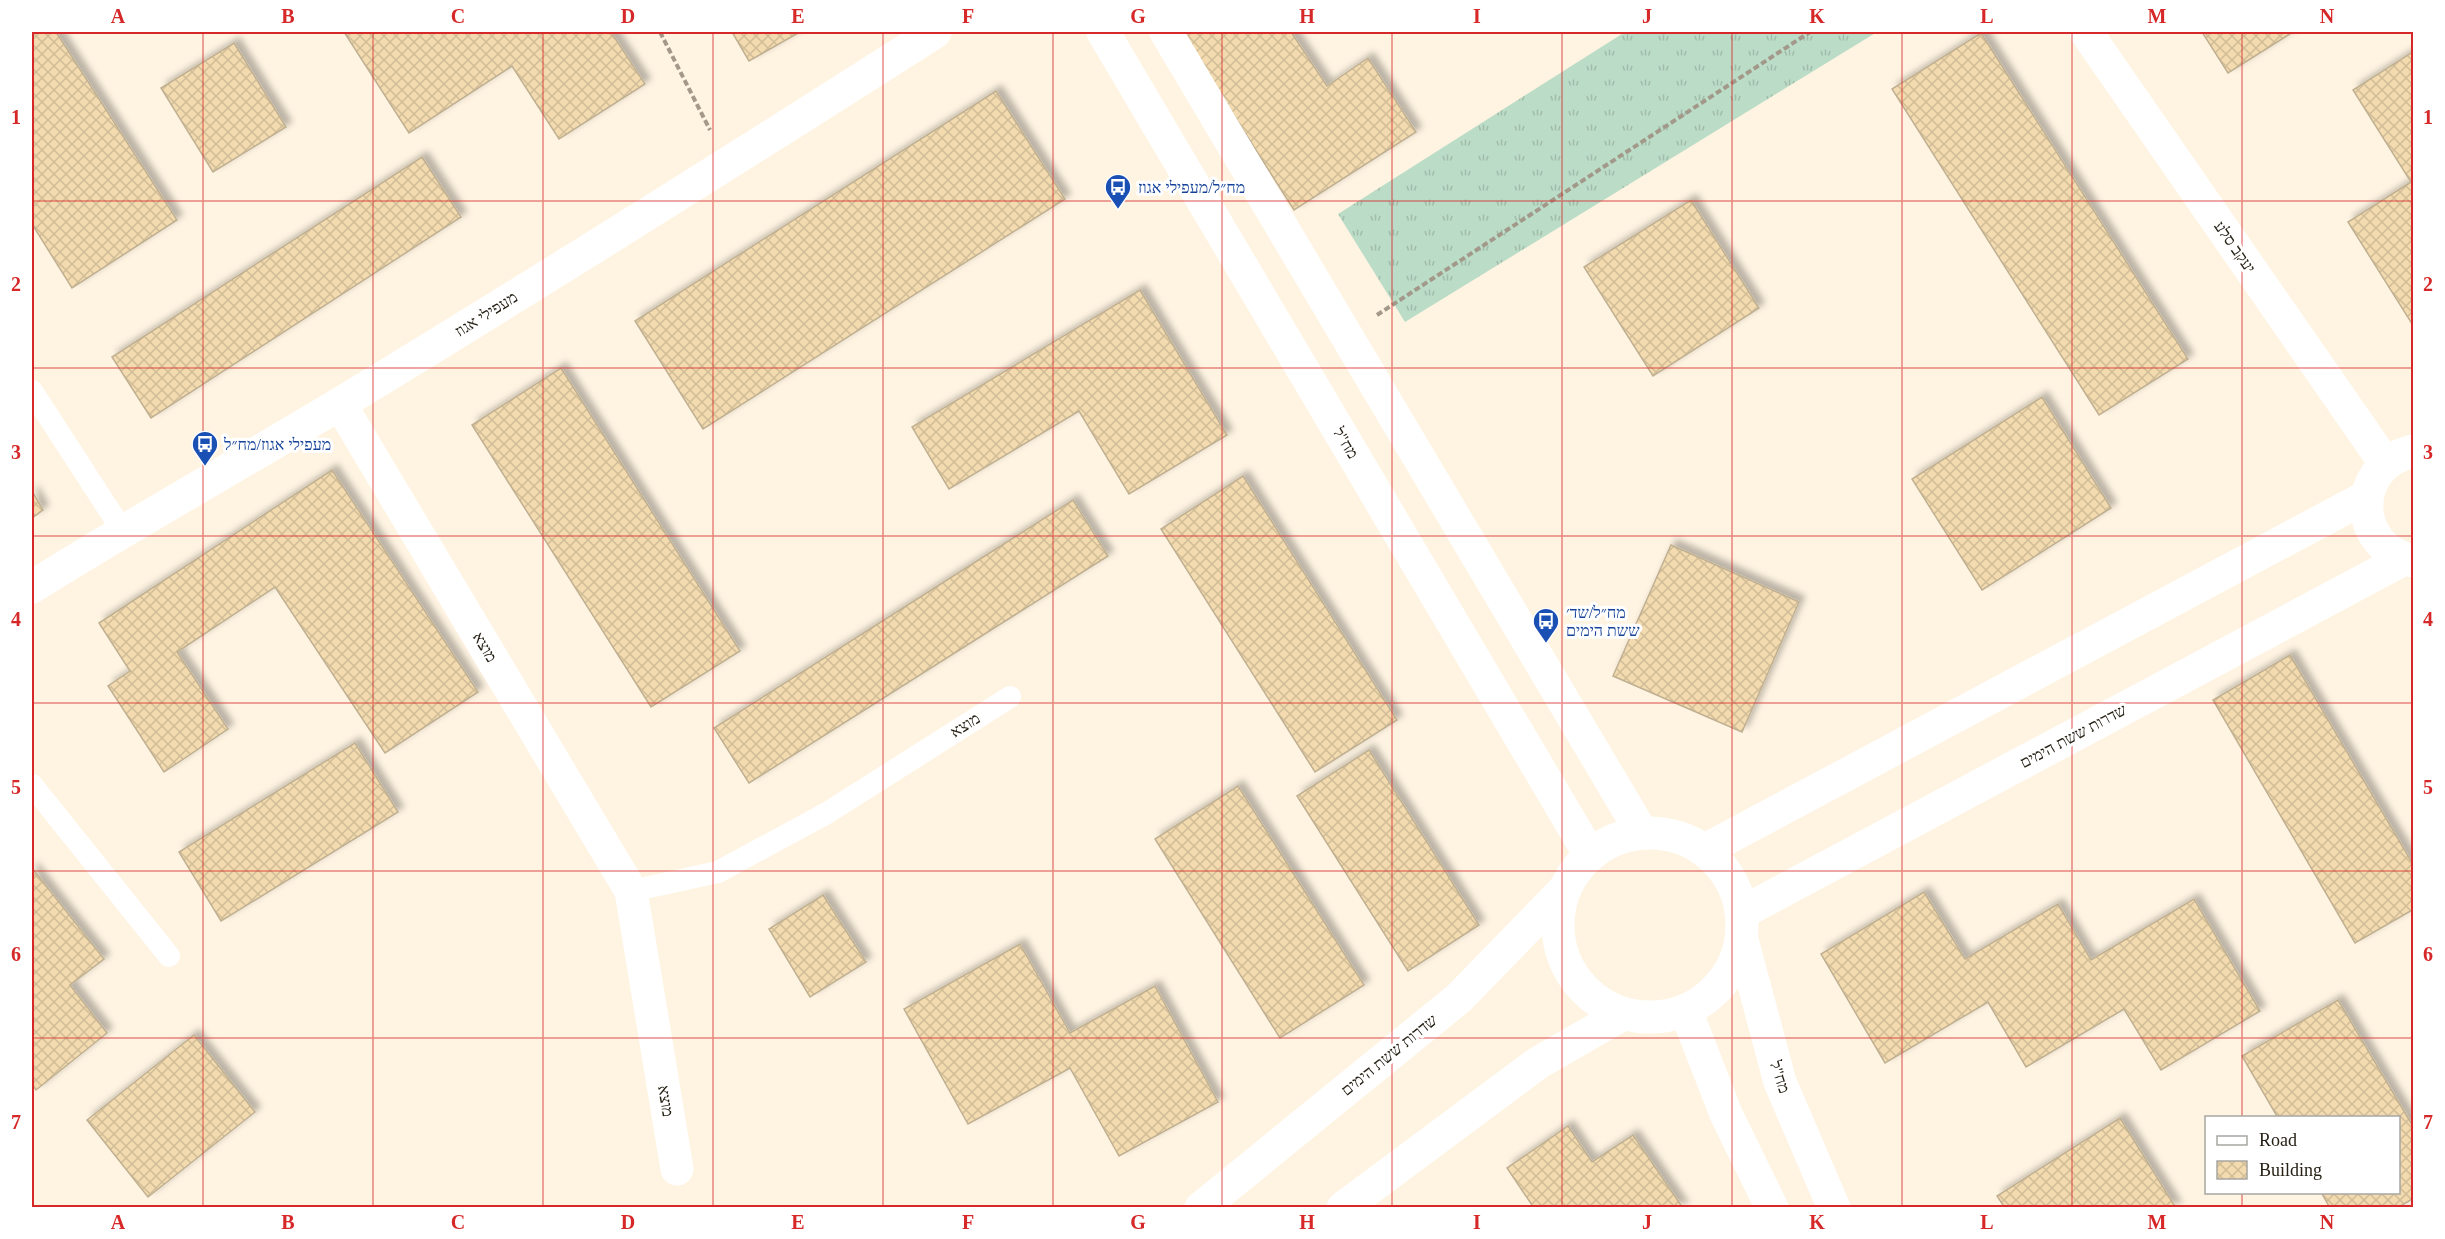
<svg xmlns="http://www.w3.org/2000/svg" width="2445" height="1239" font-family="'Times New Roman','Noto Sans Hebrew',serif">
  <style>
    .grass { fill: url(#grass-tufts) }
    .building { fill: url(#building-cross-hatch); stroke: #c0b092; stroke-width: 1.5; filter: url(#shadow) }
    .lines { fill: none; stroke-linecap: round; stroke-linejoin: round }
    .path { stroke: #a2998a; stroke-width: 4; stroke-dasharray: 6 3; stroke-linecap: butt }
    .lane { stroke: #fff; stroke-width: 22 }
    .street { stroke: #fff; stroke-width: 33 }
    .secondary { stroke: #fff; stroke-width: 33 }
    .grid { fill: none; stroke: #d62828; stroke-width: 1.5; stroke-opacity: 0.55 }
    .labels { text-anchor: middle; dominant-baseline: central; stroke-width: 6; stroke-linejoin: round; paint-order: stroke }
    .transit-label { font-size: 16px; fill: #164399; stroke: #fff; text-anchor: start }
    .street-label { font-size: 16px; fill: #262015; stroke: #fff }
    .neatline { fill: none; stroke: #d62828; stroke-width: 2 }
    .grid-label { font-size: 20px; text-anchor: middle; font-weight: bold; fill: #d62828 }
  </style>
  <defs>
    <pattern id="grass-tufts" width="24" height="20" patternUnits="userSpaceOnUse" patternTransform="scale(1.5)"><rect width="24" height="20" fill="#bbdcc7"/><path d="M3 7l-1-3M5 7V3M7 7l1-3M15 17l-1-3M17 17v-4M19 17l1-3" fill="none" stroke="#a1bcaa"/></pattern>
    <pattern id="building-cross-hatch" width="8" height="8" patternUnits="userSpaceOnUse" patternTransform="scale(1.5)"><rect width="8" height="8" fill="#f3dbaf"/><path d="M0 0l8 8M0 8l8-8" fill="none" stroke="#d0bc96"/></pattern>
    <filter id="shadow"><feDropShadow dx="5.5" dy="-5.5" stdDeviation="3" flood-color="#0004"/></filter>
  </defs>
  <rect width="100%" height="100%" fill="#fff4e2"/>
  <polygon class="grass" points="1625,32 1877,32 1405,322 1338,214"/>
  <g class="building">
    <polygon points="32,32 56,32 177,220 72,288 32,224"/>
    <polygon points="344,32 611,32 645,84 559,139 512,66 409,133"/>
    <polygon points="732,32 800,32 749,61"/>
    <polygon points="1181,32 1291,32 1327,86 1368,58 1416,132 1294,210"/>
    <polygon points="2202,32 2293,32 2228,73"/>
    <polygon points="1981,33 2188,359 2099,415 1892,89"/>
    <polygon points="234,43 286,127 213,172 161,88"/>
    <polygon points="2414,51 2414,327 2348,222 2411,182 2353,90"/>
    <polygon points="996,91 1065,199 703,429 635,321"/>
    <polygon points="422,157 461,217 151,418 112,357"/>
    <polygon points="1691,200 1759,308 1653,376 1584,267"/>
    <polygon points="1140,290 1227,435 1129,494 1079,411 949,489 912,427"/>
    <polygon points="561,368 740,651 651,707 472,425"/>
    <polygon points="2042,397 2111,508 1982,590 1912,479"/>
    <polygon points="332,470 478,692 385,753 275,587 177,652 228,729 164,772 108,686 130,671 99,623"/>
    <polygon points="1243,476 1397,720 1315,772 1161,529"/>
    <polygon points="32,491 43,510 32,518"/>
    <polygon points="1073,500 1108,556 749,783 714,728"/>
    <polygon points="1671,545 1799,602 1742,732 1613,676"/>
    <polygon points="2290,655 2414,866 2414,909 2355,943 2213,700"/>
    <polygon points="355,743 398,812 221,921 179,852"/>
    <polygon points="1369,750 1479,925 1408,971 1297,796"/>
    <polygon points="1238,786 1364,985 1280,1038 1155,839"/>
    <polygon points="32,868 104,959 70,985 107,1033 36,1090 32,1084"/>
    <polygon points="1924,892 1965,959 2058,904 2091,960 2194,899 2260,1011 2161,1070 2124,1009 2026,1067 1988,1002 1885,1063 1821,954"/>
    <polygon points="823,895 866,962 810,997 769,929"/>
    <polygon points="1020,944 1070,1033 1155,986 1218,1102 1119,1156 1070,1068 968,1124 904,1009"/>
    <polygon points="2338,1000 2414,1128 2414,1198 2397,1208 2330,1208 2321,1192 2398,1192 2398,1118 2278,1118 2242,1056"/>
    <polygon points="194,1035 255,1112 148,1197 87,1120"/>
    <polygon points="2120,1118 2176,1208 2005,1208 1997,1196"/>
    <polygon points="1568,1126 1592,1162 1633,1135 1683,1208 1534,1208 1507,1168"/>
  </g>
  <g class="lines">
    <g class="path">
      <polyline points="660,32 710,130"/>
      <polyline points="1377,315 1810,32"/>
    </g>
    <g class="lane">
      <polyline points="32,391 122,530"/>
      <polyline points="32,785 169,956"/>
      <polyline points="631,891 718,872 827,813 1010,697"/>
    </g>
    <g class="street">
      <polyline points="2086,32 2385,463"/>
      <polyline points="340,404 631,891 677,1169"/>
      <path d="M32 587C134 523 240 464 343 402 542 281 739 157 935 32"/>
      <polyline points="1742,940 1780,1082 1834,1208"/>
      <polyline points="1686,1011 1726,1114 1772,1208"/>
      <polyline points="1201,1208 1459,998 1564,890"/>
      <polyline points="1343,1208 1538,1063 1623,1014"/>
    </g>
    <g class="secondary">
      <polyline points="1103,32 1590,855"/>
      <polyline points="1166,32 1642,833"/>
      <path d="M2414 451C2351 464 2351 548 2414 561"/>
      <circle cx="1650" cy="925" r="92"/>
      <polyline points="1705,850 2366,497"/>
      <polyline points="1741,913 2404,559"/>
    </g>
  </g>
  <path class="grid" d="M203 32V1208M373 32V1208M543 32V1208M713 32V1208M883 32V1208M1053 32V1208M1222 32V1208M1392 32V1208M1562 32V1208M1732 32V1208M1902 32V1208M2072 32V1208M2242 32V1118M32 201H2414M32 368H2414M32 536H2414M32 703H2414M32 871H2414M32 1038H2414M2242 1192V1208"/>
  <defs>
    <g id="bus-pin" transform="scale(1.35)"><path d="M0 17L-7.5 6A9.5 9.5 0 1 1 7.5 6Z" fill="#1a4fb4" stroke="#fff"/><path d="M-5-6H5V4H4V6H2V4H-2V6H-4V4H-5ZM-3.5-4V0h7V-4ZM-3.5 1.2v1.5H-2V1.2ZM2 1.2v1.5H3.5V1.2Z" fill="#fff"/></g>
  </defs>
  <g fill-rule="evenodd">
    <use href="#bus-pin" x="1118" y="187"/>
    <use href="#bus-pin" x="205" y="444"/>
    <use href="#bus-pin" x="1546" y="621"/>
  </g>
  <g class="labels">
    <g class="transit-label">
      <text x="1138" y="187">מח״ל/מעפילי אגוז</text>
      <text x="224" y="444">מעפילי אגוז/מח״ל</text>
      <text x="1566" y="612">מח״ל/שד׳<tspan x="1566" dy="18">ששת הימים</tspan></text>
    </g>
    <g class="street-label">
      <text transform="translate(2235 247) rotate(55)">יעקב סלע</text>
      <text transform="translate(486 314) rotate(-32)">מעפילי אגוז</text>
      <text transform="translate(1346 443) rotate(59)">מח"ל</text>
      <text transform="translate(485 647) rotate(59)">מוצא</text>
      <text transform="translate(965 725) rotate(-32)">מוצא</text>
      <text transform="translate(2073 736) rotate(-28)">שדרות ששת הימים</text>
      <text transform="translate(1389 1055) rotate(-39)">שדרות ששת הימים</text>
      <text transform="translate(1780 1077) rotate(72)">מח"ל</text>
      <text transform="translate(666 1101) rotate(81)">מוצא</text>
    </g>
  </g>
  <rect width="2445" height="1239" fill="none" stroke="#ffffff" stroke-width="66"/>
  <rect x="2205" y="1116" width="195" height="78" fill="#ffffff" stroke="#a8a6a1" stroke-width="1.5"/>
  <rect x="2217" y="1136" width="30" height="9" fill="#ffffff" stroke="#a8a6a1" stroke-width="1.5"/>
  <text x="2259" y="1146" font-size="18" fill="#262015">Road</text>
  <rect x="2217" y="1161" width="30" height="18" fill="url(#building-cross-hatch)" stroke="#a8a6a1" stroke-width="1.5"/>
  <text x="2259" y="1176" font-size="18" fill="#262015">Building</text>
  <rect x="33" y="33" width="2379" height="1173" class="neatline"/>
  <g class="grid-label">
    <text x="118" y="23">A</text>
    <text x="288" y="23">B</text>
    <text x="458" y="23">C</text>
    <text x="628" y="23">D</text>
    <text x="798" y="23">E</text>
    <text x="968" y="23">F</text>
    <text x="1138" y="23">G</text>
    <text x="1307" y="23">H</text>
    <text x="1477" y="23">I</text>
    <text x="1647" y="23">J</text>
    <text x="1817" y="23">K</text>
    <text x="1987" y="23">L</text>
    <text x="2157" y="23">M</text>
    <text x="2327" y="23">N</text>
    <text x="16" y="124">1</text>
    <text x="2428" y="124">1</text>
    <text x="16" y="291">2</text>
    <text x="2428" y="291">2</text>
    <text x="16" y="459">3</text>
    <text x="2428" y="459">3</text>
    <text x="16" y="626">4</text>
    <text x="2428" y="626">4</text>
    <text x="16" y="794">5</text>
    <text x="2428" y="794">5</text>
    <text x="16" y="961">6</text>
    <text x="2428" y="961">6</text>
    <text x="16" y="1129">7</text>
    <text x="2428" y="1129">7</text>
    <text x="118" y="1229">A</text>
    <text x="288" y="1229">B</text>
    <text x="458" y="1229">C</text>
    <text x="628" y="1229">D</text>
    <text x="798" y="1229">E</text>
    <text x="968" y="1229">F</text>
    <text x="1138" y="1229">G</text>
    <text x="1307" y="1229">H</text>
    <text x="1477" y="1229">I</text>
    <text x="1647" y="1229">J</text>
    <text x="1817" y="1229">K</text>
    <text x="1987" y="1229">L</text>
    <text x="2157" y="1229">M</text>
    <text x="2327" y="1229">N</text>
  </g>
</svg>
